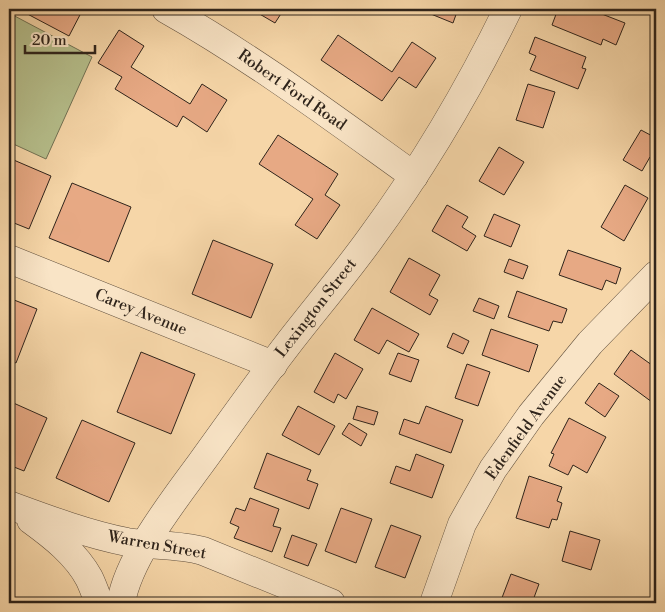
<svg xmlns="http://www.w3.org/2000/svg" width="665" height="612" font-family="'Libre Bodoni',serif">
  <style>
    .green { fill: #b6bf8c; stroke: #727254 }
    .building { fill: #e7a984; stroke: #2f241b }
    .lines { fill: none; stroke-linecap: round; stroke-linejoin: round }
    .minor-casing { stroke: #61503e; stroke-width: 29 }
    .minor { stroke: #f9e4c6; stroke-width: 28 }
    .labels { text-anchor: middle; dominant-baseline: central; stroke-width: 4.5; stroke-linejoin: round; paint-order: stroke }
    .street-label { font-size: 16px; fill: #2f241b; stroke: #f9e4c6 }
  </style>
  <rect width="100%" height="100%" fill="#f6d6a8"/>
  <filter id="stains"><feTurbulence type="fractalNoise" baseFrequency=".004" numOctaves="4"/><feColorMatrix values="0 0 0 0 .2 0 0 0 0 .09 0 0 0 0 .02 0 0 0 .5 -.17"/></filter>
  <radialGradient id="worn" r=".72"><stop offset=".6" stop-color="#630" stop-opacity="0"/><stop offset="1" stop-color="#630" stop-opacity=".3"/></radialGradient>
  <polygon class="green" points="9,13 92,57 46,159 9,142"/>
  <g class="building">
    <polygon points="18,9 79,9 82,11 69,36"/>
    <polygon points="251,9 284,9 275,23"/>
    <polygon points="427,9 458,9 453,23 426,12"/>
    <polygon points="558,9 589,9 625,23 616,45 603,39 601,45 552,25"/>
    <polygon points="119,30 144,46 131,67 190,104 202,84 227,100 207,132 183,116 177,127 115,89 122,77 98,63"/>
    <polygon points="338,35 392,72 412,42 436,58 416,88 399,77 382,101 321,60"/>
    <polygon points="535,37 586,57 582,68 586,69 578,89 530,70 536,56 529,53"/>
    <polygon points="528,84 555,92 543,128 516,120"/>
    <polygon points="641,130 656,138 656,161 650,157 642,171 623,160"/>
    <polygon points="278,135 338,174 325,195 340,205 317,239 295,225 313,199 259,164"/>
    <polygon points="499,147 524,162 504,195 479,181"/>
    <polygon points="9,158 51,176 29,229 9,221"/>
    <polygon points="72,183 131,207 109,262 49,238"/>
    <polygon points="625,185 648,198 624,241 601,227"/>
    <polygon points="447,205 468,217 462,227 476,236 467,251 432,231"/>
    <polygon points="494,214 520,225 511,247 484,236"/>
    <polygon points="213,240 273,264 251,318 192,294"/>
    <polygon points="568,250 621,268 616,284 606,280 602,290 559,275"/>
    <polygon points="409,258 440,275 429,295 438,300 430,315 390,292"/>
    <polygon points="509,259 528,266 523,279 504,272"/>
    <polygon points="517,291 567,309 562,323 553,321 549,331 508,317"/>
    <polygon points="9,298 37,309 16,363 9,360"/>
    <polygon points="479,298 499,306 494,319 473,311"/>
    <polygon points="372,308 419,334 409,352 387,340 379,354 354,340"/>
    <polygon points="491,329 538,345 529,372 482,355"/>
    <polygon points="453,333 469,341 463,354 447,347"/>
    <polygon points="631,350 656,368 656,405 614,374"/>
    <polygon points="141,352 195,374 171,434 117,412"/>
    <polygon points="335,353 363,369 346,399 338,394 334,403 314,392"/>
    <polygon points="398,353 419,360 411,382 389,374"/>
    <polygon points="467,364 490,372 478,406 455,398"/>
    <polygon points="599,383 619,396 605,417 585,403"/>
    <polygon points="9,401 47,418 24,471 9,465"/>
    <polygon points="298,406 335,426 319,455 282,435"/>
    <polygon points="357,406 378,412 374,425 353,419"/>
    <polygon points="426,406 463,420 451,453 399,434 404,419 419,424"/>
    <polygon points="569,418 606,437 587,473 573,465 568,475 549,466 554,454 551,453"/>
    <polygon points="82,420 135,443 109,502 56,478"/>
    <polygon points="349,423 367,434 361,446 342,434"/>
    <polygon points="267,453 311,470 307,480 318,484 309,509 254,488"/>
    <polygon points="416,454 444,465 432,498 390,483 396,466 410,471"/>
    <polygon points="529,476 562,487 557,501 562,503 557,520 552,519 549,528 516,518"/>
    <polygon points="250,498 279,509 273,526 281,528 272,552 234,538 239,527 230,523 236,508 245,511"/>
    <polygon points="341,508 372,519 356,563 325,551"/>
    <polygon points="391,525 421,536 405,578 375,567"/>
    <polygon points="570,531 600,540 591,570 562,561"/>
    <polygon points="292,535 317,544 308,566 284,557"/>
    <polygon points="511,574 539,584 532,603 500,603"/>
    <polygon points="169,599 201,603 168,603"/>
  </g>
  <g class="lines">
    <g class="minor-casing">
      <g id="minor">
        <path d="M166 9C253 58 333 118 414 176"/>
        <polyline points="9,259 273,365"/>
        <path d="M9 505C47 519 87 534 127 542 152 546 178 544 203 551L331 603"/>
        <path d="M31 520C53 536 76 554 89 578 93 586 96 595 99 603"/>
        <path d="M121 603C128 558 174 500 201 463 230 423 258 383 288 344 315 309 344 275 370 239 423 167 469 89 508 9"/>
        <polyline points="434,603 462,524 493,469 531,415 590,343 656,275"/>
      </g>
    </g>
    <use href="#minor" class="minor"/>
  </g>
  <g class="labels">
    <g class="street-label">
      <text transform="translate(292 90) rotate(35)">Robert Ford Road</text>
      <text transform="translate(316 308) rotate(-52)">Lexington Street</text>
      <text transform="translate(141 312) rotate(22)">Carey Avenue</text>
      <text transform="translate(526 427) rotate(-54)">Edenfield Avenue</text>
      <text transform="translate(157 545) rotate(10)">Warren Street</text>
    </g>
  </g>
  <rect width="665" height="612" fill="none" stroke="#f6d6a8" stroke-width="30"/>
  <rect x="10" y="10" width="645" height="592" fill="none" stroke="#2f241b" stroke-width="2.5"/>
  <rect x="15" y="15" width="635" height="582" fill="none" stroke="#2f241b"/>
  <path d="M25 45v8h70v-8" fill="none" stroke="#2f241b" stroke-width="2.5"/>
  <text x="32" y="45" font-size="15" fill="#2f241b" stroke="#f9e4c6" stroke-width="4" paint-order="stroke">20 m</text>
  <rect width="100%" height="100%" filter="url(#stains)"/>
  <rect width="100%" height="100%" fill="url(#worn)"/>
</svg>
